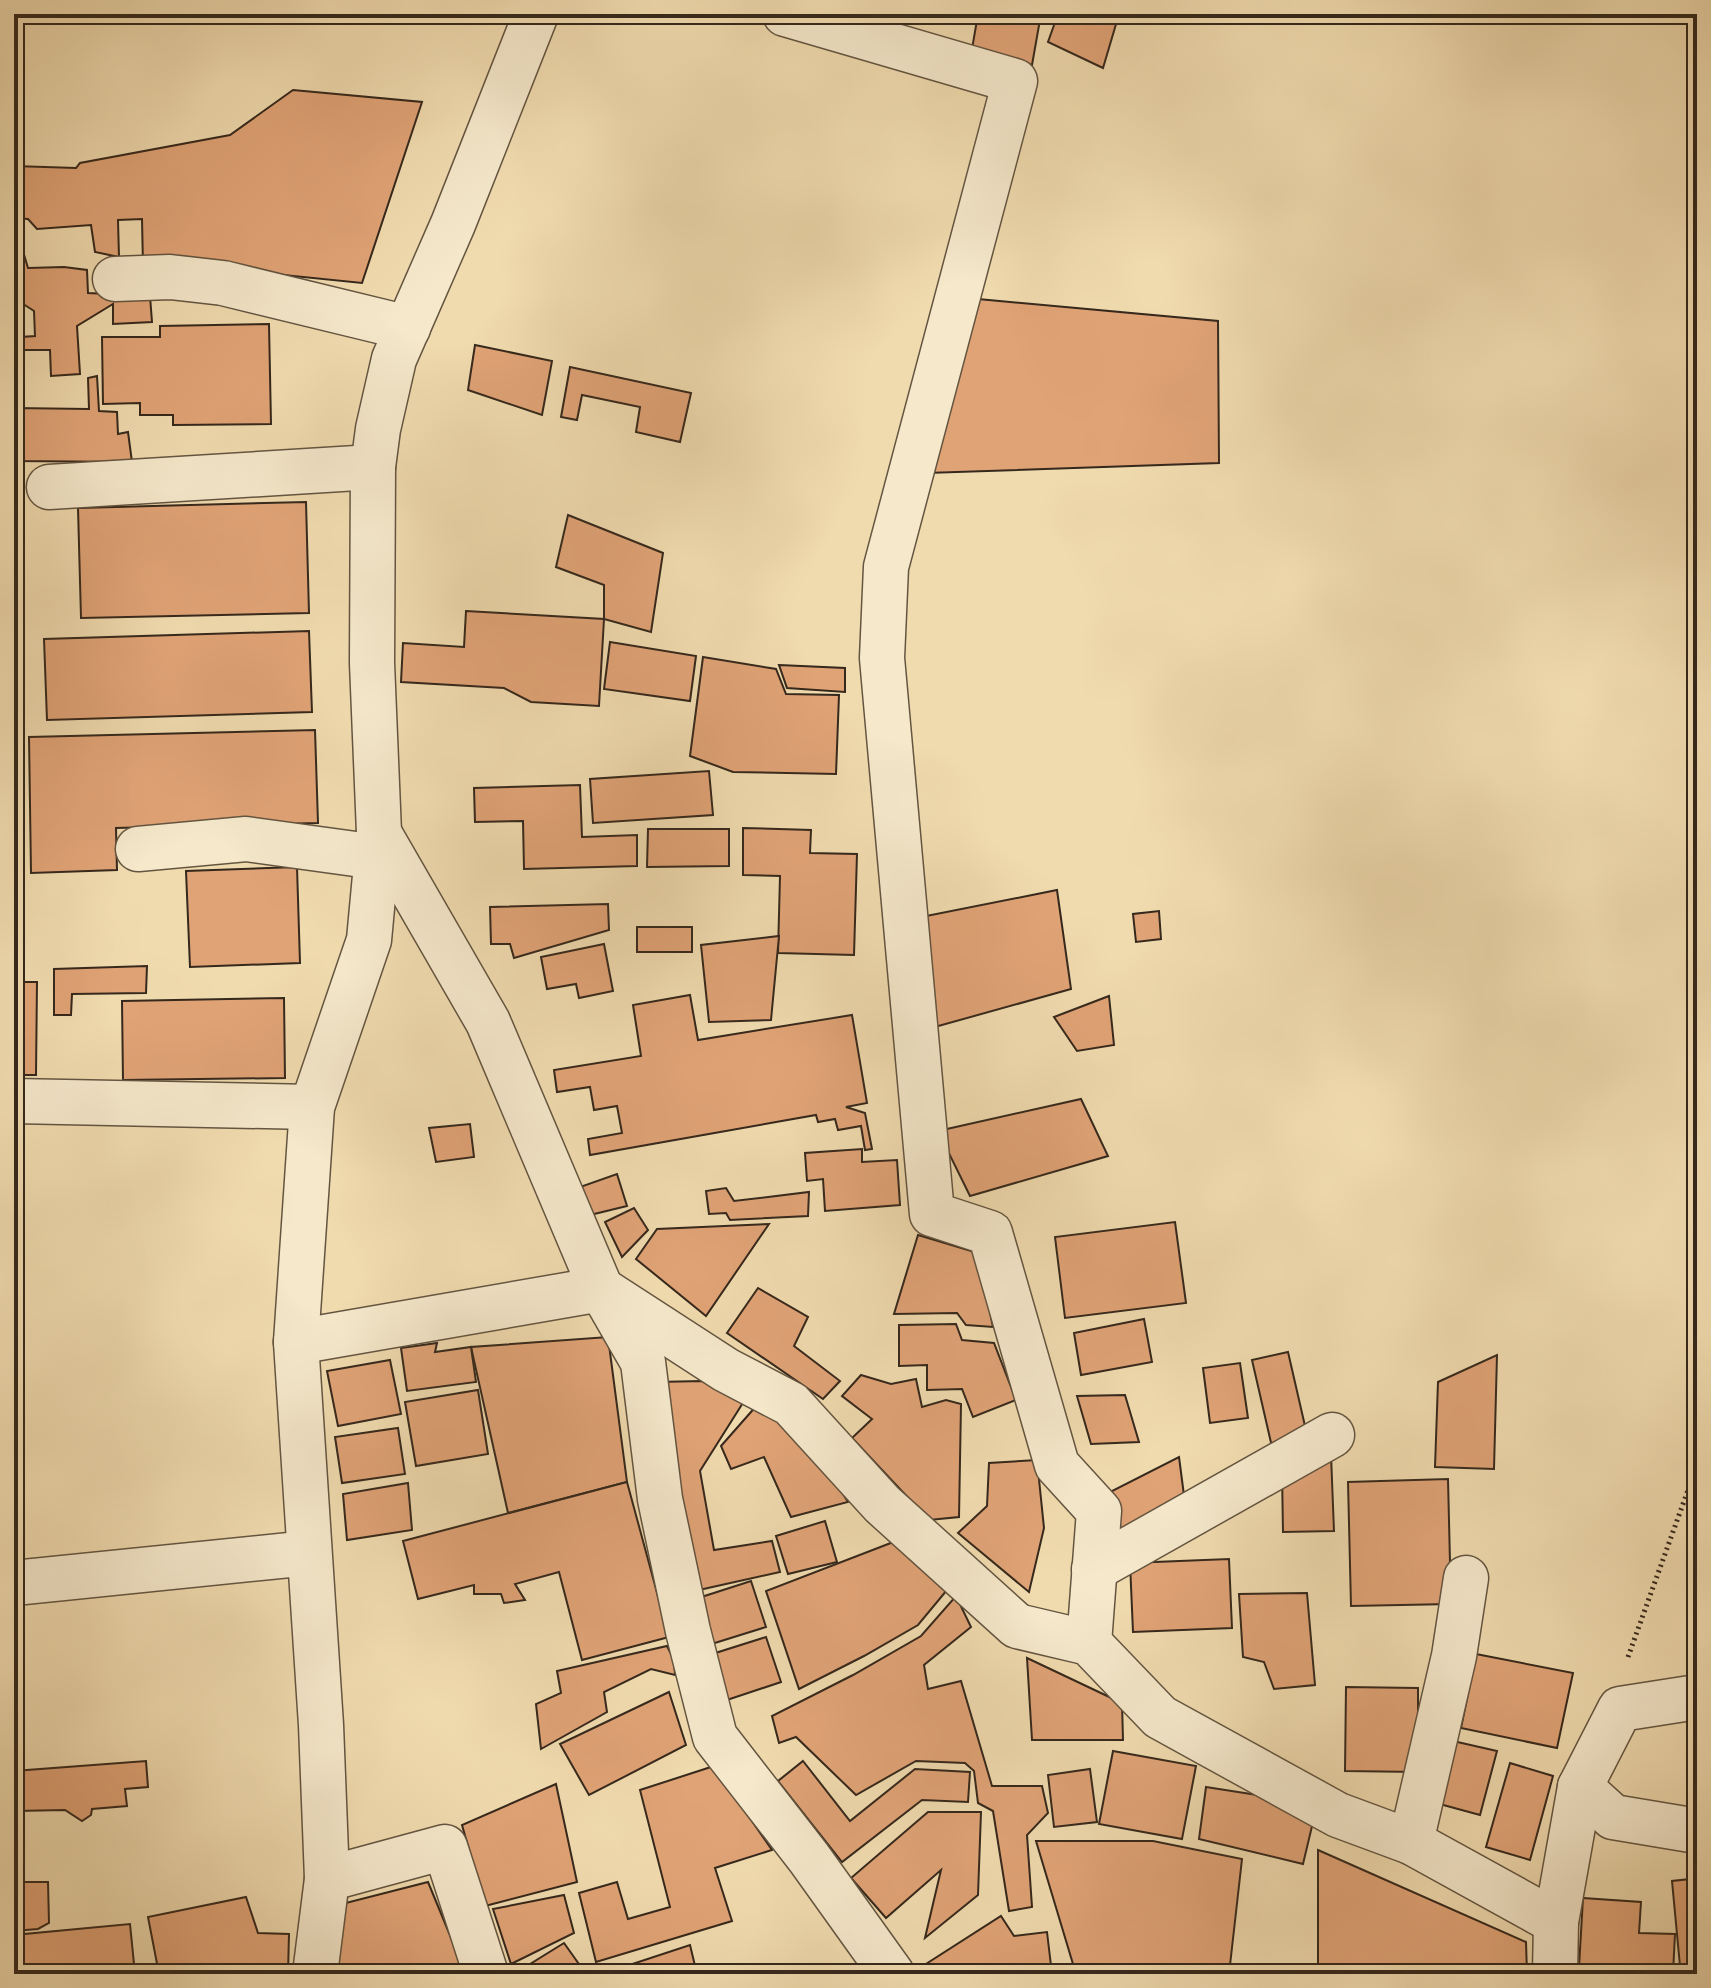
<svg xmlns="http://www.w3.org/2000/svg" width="1711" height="1988" font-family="Alegreya,serif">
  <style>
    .building { fill: #e0a376; stroke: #35281c; stroke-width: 2 }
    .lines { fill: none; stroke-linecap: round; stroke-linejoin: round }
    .minor-casing { stroke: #645541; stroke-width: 47 }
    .path { stroke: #35281c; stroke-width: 5; stroke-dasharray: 2 4; stroke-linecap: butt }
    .minor { stroke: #f5e8cb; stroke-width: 44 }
  </style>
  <rect width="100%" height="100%" fill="#f0dbaf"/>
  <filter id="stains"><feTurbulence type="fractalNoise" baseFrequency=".0025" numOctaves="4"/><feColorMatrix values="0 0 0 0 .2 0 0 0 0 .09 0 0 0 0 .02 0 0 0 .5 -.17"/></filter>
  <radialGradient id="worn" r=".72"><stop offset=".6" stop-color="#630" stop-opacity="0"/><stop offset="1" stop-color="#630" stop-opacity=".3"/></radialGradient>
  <g class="building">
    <polygon points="978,14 1041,14 1032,65 971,55"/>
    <polygon points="1058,14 1119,14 1103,68 1048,42"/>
    <polygon points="293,90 422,102 362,283 165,263 143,266 142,219 118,220 119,257 95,252 91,225 37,229 28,219 14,218 14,166 76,168 80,163 230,135"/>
    <polygon points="14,240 20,241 28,268 64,267 87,270 88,293 150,296 152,322 113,324 113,304 77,326 80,374 51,376 50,350 22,350 21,337 35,336 34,311 14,298"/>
    <polygon points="978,299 1218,321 1219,463 927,473"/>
    <polygon points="269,324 271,424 173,425 173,415 140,415 140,403 103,404 102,337 160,337 160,326"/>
    <polygon points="475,345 552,361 542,415 468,390"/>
    <polygon points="570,367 691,393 680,442 636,432 640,407 582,395 577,420 561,417"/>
    <polygon points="97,376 99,411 117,412 118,434 128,432 132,462 14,461 14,408 89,409 88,378"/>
    <polygon points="306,502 309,613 81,618 78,508"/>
    <polygon points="568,515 663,553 651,632 604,619 604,585 556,567"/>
    <polygon points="466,611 604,619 599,706 531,702 504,688 401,682 403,643 464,647"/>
    <polygon points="309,631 312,712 47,720 44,639"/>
    <polygon points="610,642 696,656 690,701 604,689"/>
    <polygon points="703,657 776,669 786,694 839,695 836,774 733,772 690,756"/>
    <polygon points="779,665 845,668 845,692 787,688"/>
    <polygon points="315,730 318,823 116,828 117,870 31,873 29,737"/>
    <polygon points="709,771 713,815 593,823 590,779"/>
    <polygon points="580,785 582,837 637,835 637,866 524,869 523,821 475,822 474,788"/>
    <polygon points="743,828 811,830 810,853 857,854 854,955 778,953 780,876 743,875"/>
    <polygon points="648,829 729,829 729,866 647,867"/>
    <polygon points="297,867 300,963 190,967 186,871"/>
    <polygon points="1057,890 1071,989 924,1030 906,920"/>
    <polygon points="608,904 609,930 514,958 510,944 491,944 490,907"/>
    <polygon points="1159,911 1161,939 1136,942 1133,914"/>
    <rect x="637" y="927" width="55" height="25"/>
    <polygon points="779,936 771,1020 709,1022 701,945"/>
    <polygon points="604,944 613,991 579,998 576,984 547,989 541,957"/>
    <polygon points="147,966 146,993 72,994 71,1015 54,1015 54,969"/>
    <polygon points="14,982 37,982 36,1075 14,1075"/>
    <polygon points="690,995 698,1040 852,1015 867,1103 846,1107 865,1113 872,1149 865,1150 861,1126 838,1130 835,1119 818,1122 816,1115 590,1155 588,1139 622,1133 617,1106 594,1110 590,1087 557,1092 554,1070 641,1056 633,1005"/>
    <polygon points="1109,996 1114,1045 1077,1051 1054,1017"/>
    <polygon points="284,998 285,1078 123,1080 122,1001"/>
    <polygon points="1081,1099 1108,1156 970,1196 938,1131"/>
    <polygon points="470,1124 474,1157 436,1162 429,1128"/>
    <polygon points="862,1149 862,1162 897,1160 900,1205 825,1211 823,1179 807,1181 805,1153"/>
    <polygon points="617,1174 627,1206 590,1215 580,1187"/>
    <polygon points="726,1188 734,1201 809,1192 808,1216 730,1220 726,1213 709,1214 706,1191"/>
    <polygon points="634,1208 648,1230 622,1257 605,1222"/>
    <polygon points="1175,1222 1186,1303 1065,1318 1055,1237"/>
    <polygon points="769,1224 706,1316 636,1259 657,1229"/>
    <polygon points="918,1235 978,1253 993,1327 966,1325 957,1313 894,1314"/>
    <polygon points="758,1288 808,1317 794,1346 840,1381 823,1399 727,1333"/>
    <polygon points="1144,1319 1152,1362 1081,1375 1074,1333"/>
    <polygon points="956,1324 962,1340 994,1343 1016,1400 973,1417 962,1389 927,1390 927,1365 899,1366 899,1325"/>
    <polygon points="608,1337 627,1482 508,1513 471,1347"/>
    <polygon points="437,1343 435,1352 471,1347 476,1382 407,1391 401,1348"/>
    <polygon points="1288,1352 1308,1439 1272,1447 1252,1360"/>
    <polygon points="1497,1355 1494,1469 1435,1467 1438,1382"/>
    <polygon points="390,1360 401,1414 338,1426 327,1371"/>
    <polygon points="1240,1363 1248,1418 1210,1423 1203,1368"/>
    <polygon points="861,1375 891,1384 916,1379 922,1407 946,1400 961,1404 959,1517 929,1520 852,1438 872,1419 842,1396"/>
    <polygon points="703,1381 746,1398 700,1471 714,1550 772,1541 780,1572 690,1592 656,1382"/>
    <polygon points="478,1390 488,1454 416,1466 405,1402"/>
    <polygon points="1125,1395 1139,1442 1091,1444 1077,1396"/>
    <polygon points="758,1404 821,1458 848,1502 791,1517 764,1457 731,1469 721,1446"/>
    <polygon points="398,1428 405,1474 342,1483 335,1437"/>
    <polygon points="1331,1455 1334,1531 1283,1532 1282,1472"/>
    <polygon points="1179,1457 1185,1503 1113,1545 1110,1492"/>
    <polygon points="1037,1460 1044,1528 1029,1592 958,1533 987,1506 989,1463"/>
    <polygon points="1448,1479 1451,1604 1351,1606 1348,1482"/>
    <polygon points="627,1482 669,1637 582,1660 559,1572 515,1584 525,1600 504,1603 501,1594 474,1594 474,1585 418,1599 403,1541"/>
    <polygon points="408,1483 412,1530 347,1540 343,1494"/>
    <polygon points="825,1521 837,1562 788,1574 776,1536"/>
    <polygon points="896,1541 947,1590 918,1625 864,1656 799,1689 766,1591"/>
    <polygon points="1229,1559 1232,1628 1133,1632 1130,1563"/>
    <polygon points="751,1581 766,1627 702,1647 686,1602"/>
    <polygon points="1307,1593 1315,1685 1274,1689 1264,1662 1243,1657 1239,1594"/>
    <polygon points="956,1596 971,1627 924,1665 928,1689 961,1681 992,1786 1042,1786 1048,1813 1027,1835 1032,1907 1009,1911 993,1811 978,1803 974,1771 965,1763 916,1761 856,1795 796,1737 779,1743 772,1716 853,1675 921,1636"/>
    <polygon points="766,1637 781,1682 721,1702 706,1656"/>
    <polygon points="667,1646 674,1660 675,1675 651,1669 604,1692 607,1712 541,1749 536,1704 561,1693 557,1671"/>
    <polygon points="1476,1654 1573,1673 1557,1748 1461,1728"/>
    <polygon points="1027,1658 1122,1703 1123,1740 1032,1740"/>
    <polygon points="1346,1687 1418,1688 1418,1772 1345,1771"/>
    <polygon points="669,1692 686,1745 589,1795 560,1744"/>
    <polygon points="1689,1729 1697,1729 1697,1813 1690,1813"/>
    <polygon points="1453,1741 1497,1751 1480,1815 1436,1803"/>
    <polygon points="1113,1751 1196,1766 1182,1839 1099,1824"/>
    <polygon points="146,1761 148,1787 125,1789 127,1806 92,1809 91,1815 82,1821 65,1810 15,1811 16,1882 48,1882 49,1923 38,1929 14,1931 14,1771"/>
    <polygon points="803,1761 850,1821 915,1769 970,1772 968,1802 922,1800 842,1862 778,1781"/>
    <polygon points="1510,1763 1553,1776 1530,1860 1486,1847"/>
    <polygon points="714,1766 772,1850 715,1868 732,1921 596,1962 579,1893 617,1882 628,1919 670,1907 640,1790"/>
    <polygon points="1090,1769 1097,1822 1054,1827 1048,1775"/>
    <polygon points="556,1784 577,1882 485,1906 462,1825"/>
    <polygon points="1206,1787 1270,1797 1313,1822 1303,1864 1199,1839"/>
    <polygon points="928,1812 981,1812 978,1895 925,1938 941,1870 886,1918 851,1878"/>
    <polygon points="1036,1841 1153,1841 1242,1859 1229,1974 1076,1974"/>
    <polygon points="1697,1841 1697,1964 1680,1966 1672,1881 1690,1879 1686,1842"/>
    <polygon points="1318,1850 1526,1942 1527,1974 1318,1974"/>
    <polygon points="428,1882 466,1974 333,1974 334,1906"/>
    <polygon points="564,1895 574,1933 511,1964 493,1909"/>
    <polygon points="246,1897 258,1933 289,1934 288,1974 159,1974 148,1917"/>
    <polygon points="1583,1898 1641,1902 1639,1933 1675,1934 1673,1973 1579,1967"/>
    <polygon points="1001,1916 1014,1936 1047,1932 1052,1974 915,1974 915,1971"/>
    <polygon points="130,1924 135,1974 14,1974 14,1935"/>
    <polygon points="564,1943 586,1974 514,1974"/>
    <polygon points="690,1945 697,1974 602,1974"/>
  </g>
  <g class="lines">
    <g class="minor-casing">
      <g id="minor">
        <polyline points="785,14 1015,81 886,567 882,658 932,1214 990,1233 1057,1465 1099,1511 1089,1643"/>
        <polyline points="115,279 170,277 223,283 408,328"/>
        <polyline points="49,487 373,467"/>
        <polyline points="379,833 488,1022 601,1289 643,1362 660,1499 688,1631 715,1737 809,1858 892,1974"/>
        <polyline points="138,849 246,839 377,857"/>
        <polyline points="14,1101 312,1107"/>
        <polyline points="296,1342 601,1289 726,1370 791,1404 882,1504 1017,1626 1089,1643 1160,1717 1338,1815 1411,1842 1556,1922"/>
        <polyline points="1094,1569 1332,1435"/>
        <polyline points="14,1583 309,1553"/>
        <polyline points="1580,1787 1613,1817 1697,1831"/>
        <polyline points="1411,1842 1454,1656 1466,1578"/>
        <polyline points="327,1879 445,1847 486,1974"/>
        <polyline points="315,1974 327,1879 321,1725 296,1342 312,1107 369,940 379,833 372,663 373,467 378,429 394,359 453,224 536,14"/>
        <polyline points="1555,1974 1556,1922 1580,1787 1620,1709 1697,1697"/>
      </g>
    </g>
    <polyline class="path" points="1628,1657 1697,1465"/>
    <use href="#minor" class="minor"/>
  </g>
  <rect width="1711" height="1988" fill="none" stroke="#f0dbaf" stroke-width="48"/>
  <rect x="16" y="16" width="1679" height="1956" fill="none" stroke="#35281c" stroke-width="4"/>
  <rect x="24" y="24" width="1663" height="1940" fill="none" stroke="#35281c" stroke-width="2"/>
  <rect width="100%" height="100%" filter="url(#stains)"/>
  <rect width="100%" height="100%" fill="url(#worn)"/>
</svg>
